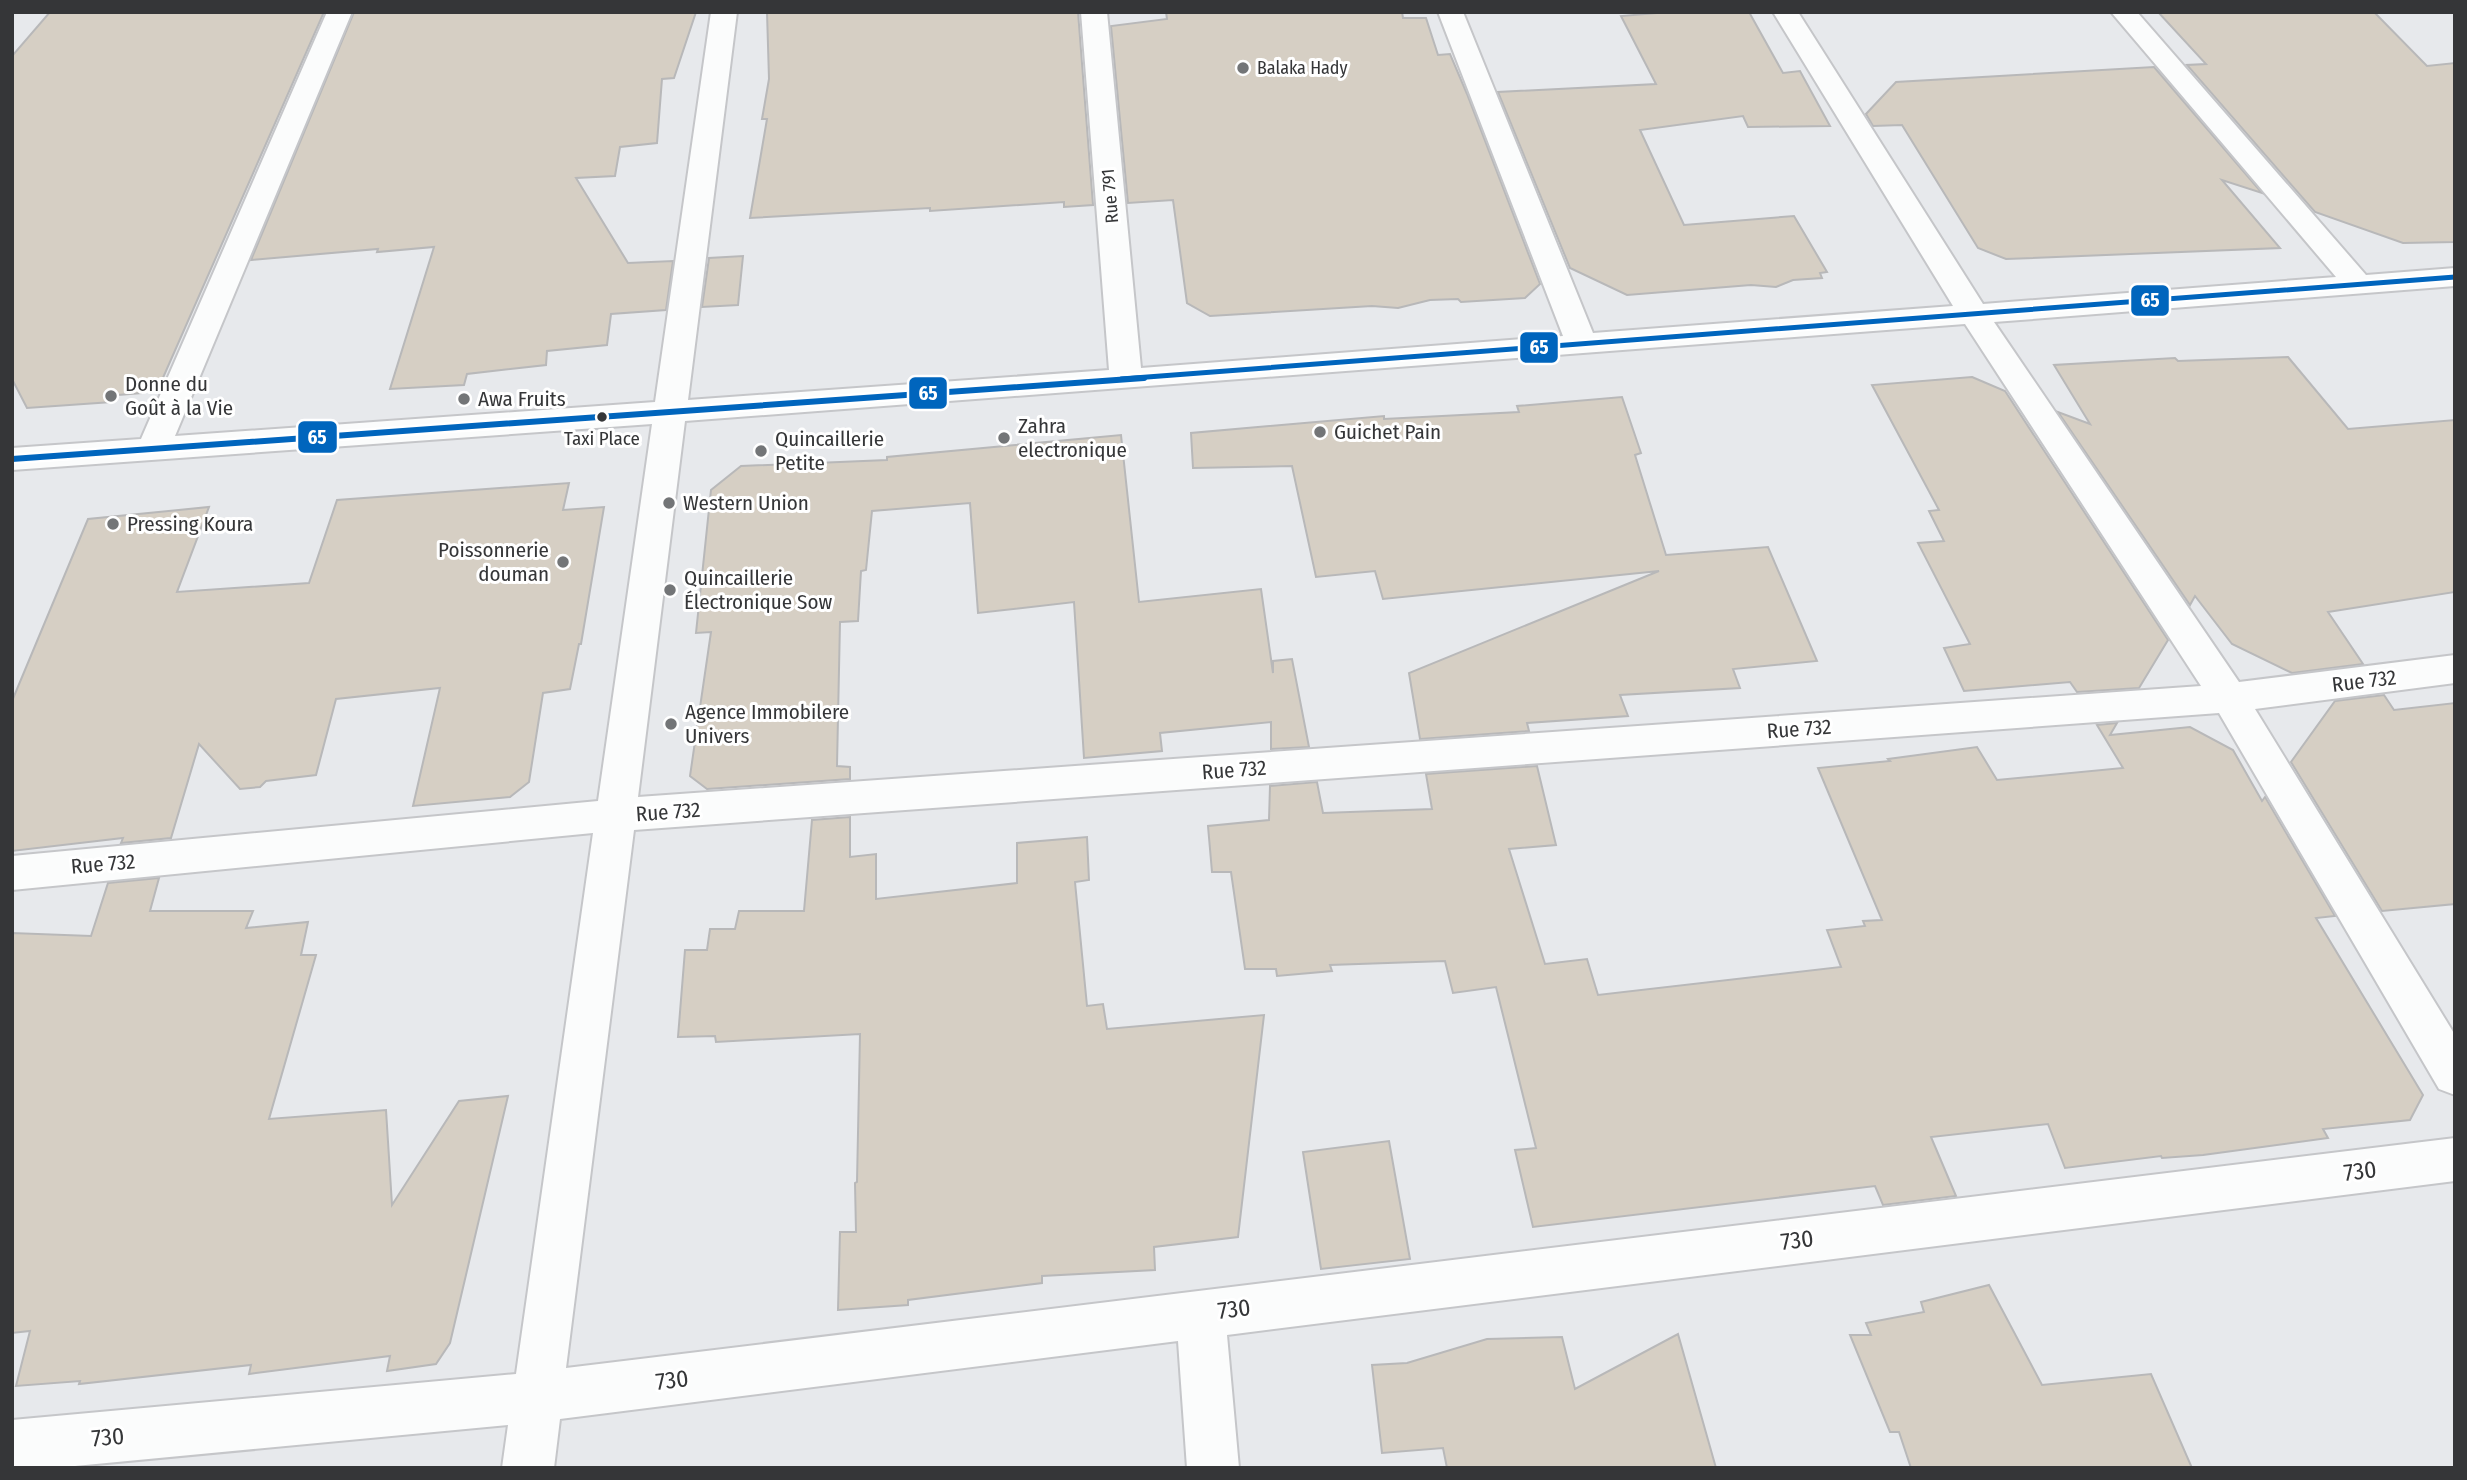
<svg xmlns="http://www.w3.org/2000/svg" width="2467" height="1480" font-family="'Fira Sans Condensed',sans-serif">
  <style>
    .building { fill: #d6cfc4; stroke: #b8b8b9; stroke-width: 2 }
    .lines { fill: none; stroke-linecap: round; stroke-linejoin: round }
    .minor-casing { stroke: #c5c6c9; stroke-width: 4 }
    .minor { fill: #fbfcfc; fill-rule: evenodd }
    .bus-1-far1-casing { stroke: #fff; stroke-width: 9 }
    .bus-1-casing { stroke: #fff; stroke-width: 11 }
    .bus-1-far1 { stroke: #0065bd; stroke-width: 5 }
    .bus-1 { stroke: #0065bd; stroke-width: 6 }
    .poi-dot { fill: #737577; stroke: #fff; stroke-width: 2.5 }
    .bus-dot { fill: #353638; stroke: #fff; stroke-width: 2.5 }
    .labels { text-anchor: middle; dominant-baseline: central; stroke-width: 6; stroke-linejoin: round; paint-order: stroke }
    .far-poi-label { font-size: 18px; fill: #353638; stroke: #fff; text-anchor: start }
    .far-street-label { font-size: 18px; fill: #353638; stroke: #fff }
    .bus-label { font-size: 19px; fill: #353638; stroke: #fff }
    .poi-label { font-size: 21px; fill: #353638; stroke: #fff; text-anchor: start }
    .street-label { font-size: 21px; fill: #353638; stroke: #fff }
    .near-street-label { font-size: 24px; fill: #353638; stroke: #fff }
    .line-badge { stroke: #fff; stroke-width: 2.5 }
    .badge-label { font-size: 19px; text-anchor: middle; font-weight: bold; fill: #fff }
  </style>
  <rect width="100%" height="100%" fill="#e7e9ec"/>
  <g class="building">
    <polygon points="50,12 324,12 162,380 142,393 118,395 112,402 27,408 12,379 12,56"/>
    <polygon points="354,12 696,12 674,78 662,79 657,143 620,147 615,176 576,178 628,263 673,261 666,310 611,314 607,345 547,351 546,365 467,374 464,385 390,389 434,247 377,252 378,249 251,260"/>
    <polygon points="767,12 1078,12 1093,205 1064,207 1064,202 930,211 930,208 750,218 767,119 762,119 769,79"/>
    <polygon points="1166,12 1402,12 1403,18 1426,18 1438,55 1450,54 1467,94 1540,284 1525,298 1461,302 1458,299 1430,300 1398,308 1372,306 1210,316 1187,303 1173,200 1128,203 1111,26 1167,19"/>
    <polygon points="1669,12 1749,12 1783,73 1800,71 1830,126 1748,127 1743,116 1640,130 1684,225 1794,216 1827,272 1820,273 1822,278 1793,280 1776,287 1751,285 1627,295 1570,268 1498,92 1656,84 1621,16"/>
    <polygon points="2158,12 2374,12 2427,66 2455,63 2455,242 2403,243 2315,212 2187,65 2206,64"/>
    <polygon points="2154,67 2262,193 2222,180 2280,248 2006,259 1978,248 1902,125 1873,126 1866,114 1896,82"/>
    <polygon points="743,256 738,305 702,307 709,258"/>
    <polygon points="2288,357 2348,429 2455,420 2455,592 2328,612 2363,664 2292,673 2232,644 2195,596 2190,605 2058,412 2090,424 2054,365 2175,358 2178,361"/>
    <polygon points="1972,377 2005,391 2168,640 2139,688 2077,692 2070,682 1964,691 1944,648 1970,644 1918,543 1944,541 1929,511 1939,510 1872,385"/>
    <polygon points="1622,397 1641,453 1635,455 1666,555 1768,547 1817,661 1733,669 1740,688 1620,695 1628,716 1527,723 1529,731 1420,739 1409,673 1659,571 1383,599 1375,571 1316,577 1292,466 1193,468 1191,433 1384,416 1384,419 1519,412 1517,406"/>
    <polygon points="1121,435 1139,602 1261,589 1273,673 1273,661 1292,659 1309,747 1271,749 1271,722 1160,733 1162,751 1084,758 1074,602 978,613 970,503 872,511 866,570 861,571 858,621 840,622 837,766 850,767 850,779 707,789 690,776 711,632 696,633 711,490 741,466 887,460 887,457"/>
    <polygon points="569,483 563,510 604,507 581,644 579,644 570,689 543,693 529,782 510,797 413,806 440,688 336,699 316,775 266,781 260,787 240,789 199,744 171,838 121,843 123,838 12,851 12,701 88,519 209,507 177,592 309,583 337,500"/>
    <polygon points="2384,695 2394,710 2455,703 2455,904 2382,911 2291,762 2335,701"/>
    <polygon points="2117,723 2110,735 2190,727 2233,750 2262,801 2265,797 2335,916 2316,918 2423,1095 2410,1120 2323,1129 2328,1138 2203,1155 2162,1158 2161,1156 2065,1168 2048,1124 1931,1137 1956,1196 1883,1205 1875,1186 1533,1227 1515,1150 1536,1148 1496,987 1453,993 1445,961 1330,965 1332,971 1277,976 1276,969 1245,969 1231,872 1212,872 1208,826 1269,820 1270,786 1317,782 1323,813 1432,809 1426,774 1537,766 1556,845 1509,849 1545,964 1587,959 1598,995 1841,967 1827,930 1865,926 1863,921 1882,920 1818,768 1890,761 1888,759 1977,747 1997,780 2123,768 2097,725"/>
    <polygon points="850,817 850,857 876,854 876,899 1017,883 1017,843 1087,837 1089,880 1075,882 1087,1006 1103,1004 1107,1029 1264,1015 1238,1237 1154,1247 1155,1270 1042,1276 1042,1283 908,1300 908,1305 838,1310 840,1232 856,1232 855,1183 857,1182 860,1034 716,1042 715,1036 678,1037 685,950 707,950 710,929 735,929 739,911 804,911 812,820"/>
    <polygon points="159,878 150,911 253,911 246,928 308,922 301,955 316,955 269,1119 386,1110 392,1205 459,1101 508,1096 450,1343 436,1364 387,1371 390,1356 249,1374 251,1365 79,1384 80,1381 16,1386 30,1331 12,1333 12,933 91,936 108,883"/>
    <polygon points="1389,1141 1410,1259 1321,1269 1303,1152"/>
    <polygon points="1989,1285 2042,1385 2151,1374 2192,1468 1911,1468 1899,1432 1890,1432 1850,1335 1871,1335 1866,1323 1924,1312 1921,1302"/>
    <polygon points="1678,1334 1716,1468 1447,1468 1443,1448 1382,1453 1372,1365 1407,1363 1487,1339 1562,1337 1575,1389"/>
  </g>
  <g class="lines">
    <g class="minor-casing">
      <path id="minor" d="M327 12H352L175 436 655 402 711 12H737L688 400 1109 370 1081 12H1107L1141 368 1563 336 1438 12H1463L1593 333 1953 306 1773 12H1798L1983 304 2336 277 2111 12H2137L2366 275 2455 268V286L1994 322 2239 682 2455 655V683L2255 709 2455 1035V1095L2439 1089 2219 713 634 830 566 1368 2455 1138V1181L1227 1335 1239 1468H1187L1178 1341 560 1419 554 1468H502L508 1425 54 1468H12V1420L516 1374 593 833 12 890V856L598 801 652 424 12 470V448L141 439ZM1965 324 2201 686 638 797 685 421Z"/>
    </g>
    <use href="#minor" class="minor"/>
    <g class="bus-1-far1-casing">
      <polyline id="bus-1-far1" points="1121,379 2455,277"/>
    </g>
    <g class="bus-1-casing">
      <polyline id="bus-1" points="12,459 1144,378"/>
    </g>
    <use href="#bus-1-far1" class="bus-1-far1"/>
    <use href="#bus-1" class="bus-1"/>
  </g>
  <g class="poi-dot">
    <circle cx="1243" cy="68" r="7"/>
    <circle cx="111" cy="396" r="7"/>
    <circle cx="464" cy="399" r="7"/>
    <circle cx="1320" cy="432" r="7"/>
    <circle cx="1004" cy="438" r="7"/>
    <circle cx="761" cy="451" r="7"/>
    <circle cx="669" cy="503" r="7"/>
    <circle cx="113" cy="524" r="7"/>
    <circle cx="563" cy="562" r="7"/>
    <circle cx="670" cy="590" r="7"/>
    <circle cx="671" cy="724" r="7"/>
  </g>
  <circle class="bus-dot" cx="602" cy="417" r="6"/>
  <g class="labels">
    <g class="far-poi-label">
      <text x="1257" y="68">Balaka Hady</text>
    </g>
    <g class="far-street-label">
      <text transform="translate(1110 196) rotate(-95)">Rue 791</text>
    </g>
    <g class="bus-label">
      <text x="602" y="438">Taxi Place</text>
    </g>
    <g class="poi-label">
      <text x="125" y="384">Donne du<tspan x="125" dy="24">Goût à la Vie</tspan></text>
      <text x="478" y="399">Awa Fruits</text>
      <text x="1018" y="426">Zahra<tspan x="1018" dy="24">electronique</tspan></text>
      <text x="1334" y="432">Guichet Pain</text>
      <text x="775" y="439">Quincaillerie<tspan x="775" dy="24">Petite</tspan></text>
      <text x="683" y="503">Western Union</text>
      <text x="127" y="524">Pressing Koura</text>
      <text x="549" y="550" text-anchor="end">Poissonnerie<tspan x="549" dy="24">douman</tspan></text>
      <text x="684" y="578">Quincaillerie<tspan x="684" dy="24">Électronique Sow</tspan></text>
      <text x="685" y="712">Agence Immobilere<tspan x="685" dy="24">Univers</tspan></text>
    </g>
    <g class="street-label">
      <text transform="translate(2364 681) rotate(-7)">Rue 732</text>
      <text transform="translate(1799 729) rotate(-4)">Rue 732</text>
      <text transform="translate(1234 770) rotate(-4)">Rue 732</text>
      <text transform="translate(668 812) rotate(-4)">Rue 732</text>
      <text transform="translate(103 864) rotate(-5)">Rue 732</text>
    </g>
    <g class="near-street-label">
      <text transform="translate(2360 1171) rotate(-7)">730</text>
      <text transform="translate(1797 1240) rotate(-7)">730</text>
      <text transform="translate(1234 1309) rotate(-7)">730</text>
      <text transform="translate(672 1380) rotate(-7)">730</text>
      <text transform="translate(108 1437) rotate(-5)">730</text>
    </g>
  </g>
  <g class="line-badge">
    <rect x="2130" y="284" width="40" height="33" rx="7" fill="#0065bd"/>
    <rect x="1519" y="331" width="40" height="33" rx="7" fill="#0065bd"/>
    <rect x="908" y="376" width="40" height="34" rx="7" fill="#0065bd"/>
    <rect x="297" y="420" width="41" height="34" rx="7" fill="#0065bd"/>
  </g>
  <g class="badge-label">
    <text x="2150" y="307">65</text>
    <text x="1539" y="354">65</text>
    <text x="928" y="400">65</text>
    <text x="317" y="444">65</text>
  </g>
  <rect width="2467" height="1480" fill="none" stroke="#353638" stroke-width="28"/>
</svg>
